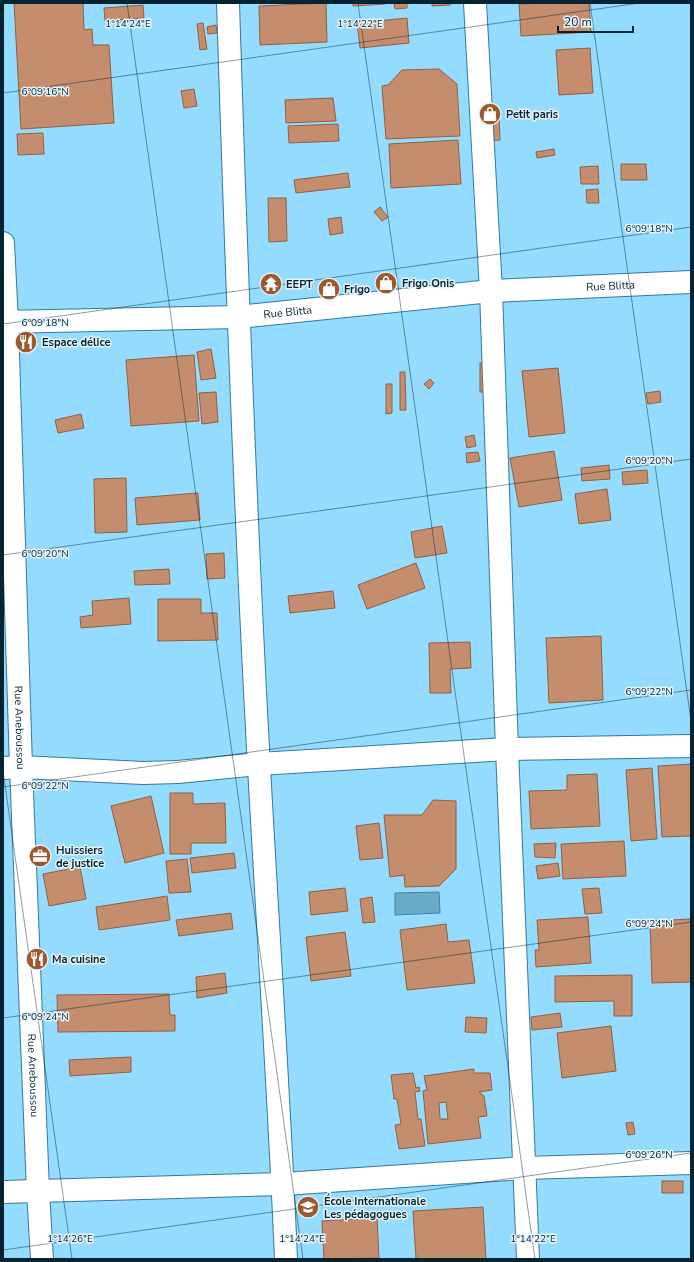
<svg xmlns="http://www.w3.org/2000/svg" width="694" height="1262" font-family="'Nunito Sans',sans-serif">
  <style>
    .water { fill: #6aaac9; stroke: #4c829c }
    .building { fill: #c48d6d; stroke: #975f3e; fill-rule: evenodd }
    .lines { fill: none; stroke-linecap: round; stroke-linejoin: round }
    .street-casing { stroke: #327b9b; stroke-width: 24 }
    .street { stroke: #fff; stroke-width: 22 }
    .ticks { fill: none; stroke: #052432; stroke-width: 1; stroke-opacity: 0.45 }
    .labels { text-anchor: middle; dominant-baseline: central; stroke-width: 3; stroke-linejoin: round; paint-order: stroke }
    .poi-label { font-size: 11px; font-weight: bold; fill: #052432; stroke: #e6f3fb; text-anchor: start }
    .street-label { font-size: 11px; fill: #052432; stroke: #e6f3fb }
    .ticks-label { font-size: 10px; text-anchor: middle; fill: #052432; stroke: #e6f3fb; stroke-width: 3; stroke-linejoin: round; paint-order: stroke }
  </style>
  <rect width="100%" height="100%" fill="#93dbff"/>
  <polygon class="water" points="439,892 440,913 395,915 395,893"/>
  <g class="building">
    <polygon points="14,3 83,3 84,30 92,29 93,45 109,45 114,123 21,129"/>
    <polygon points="326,3 327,42 260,45 259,6"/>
    <polygon points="353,3 385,3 385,4 353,6"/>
    <polygon points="394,3 407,3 407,8 395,9"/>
    <polygon points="432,3 450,3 450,5 432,6"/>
    <polygon points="544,3 589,3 591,32 521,36 519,4"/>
    <polygon points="143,5 144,18 105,21 104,8"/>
    <polygon points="407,18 409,43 360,48 357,23"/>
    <polygon points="203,23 207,49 200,50 197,24"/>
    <polygon points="216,25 217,33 208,34 207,27"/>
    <polygon points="590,48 593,93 559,95 556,50"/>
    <polygon points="439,69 457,84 460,136 386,139 382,86 388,85 402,70"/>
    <polygon points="194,89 197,106 184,108 181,91"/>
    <polygon points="333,98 336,121 286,123 285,100"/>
    <polygon points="499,116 500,140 489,141 489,117"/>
    <polygon points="338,124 339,141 289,143 288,126"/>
    <polygon points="43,133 44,154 18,155 17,134"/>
    <polygon points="458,140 461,184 391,188 389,144"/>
    <polygon points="554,149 555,155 537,158 536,152"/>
    <polygon points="621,164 646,164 647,180 621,180"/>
    <polygon points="598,166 599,184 581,184 580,167"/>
    <polygon points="348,173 350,187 296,193 294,180"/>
    <polygon points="598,189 599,203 587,203 586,190"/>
    <polygon points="268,198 286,198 287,241 269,242"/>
    <polygon points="380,207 388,217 382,221 374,212"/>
    <polygon points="341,217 343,233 330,235 328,219"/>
    <polygon points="211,349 216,378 201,380 197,352"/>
    <polygon points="194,355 199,421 131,426 126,360"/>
    <rect x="480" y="363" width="8" height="29"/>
    <polygon points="558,368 565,433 529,437 522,371"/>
    <polygon points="400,372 405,372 406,410 400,410"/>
    <polygon points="430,379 434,383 429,389 424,384"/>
    <polygon points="386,384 392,384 392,413 386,414"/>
    <polygon points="660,391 661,402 648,404 646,393"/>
    <polygon points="216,392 218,422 202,424 199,393"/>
    <polygon points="81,414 84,428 58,433 55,420"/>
    <polygon points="474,435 476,446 467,448 465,437"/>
    <polygon points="554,451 562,500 519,507 510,458"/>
    <polygon points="478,452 480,461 467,463 466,453"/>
    <polygon points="609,465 610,479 582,481 581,468"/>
    <polygon points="647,470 648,483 623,485 622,472"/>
    <polygon points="126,478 127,532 95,533 94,479"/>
    <polygon points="607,489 611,520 579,524 575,494"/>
    <polygon points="198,493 200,520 137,525 135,498"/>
    <polygon points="442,526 447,553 415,558 411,532"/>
    <polygon points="224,553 225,578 207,579 206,554"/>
    <polygon points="416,563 425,588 367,609 358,585"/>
    <polygon points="169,569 170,584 135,585 134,571"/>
    <polygon points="333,591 335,608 290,613 288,596"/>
    <polygon points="129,598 131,624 81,628 80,617 93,615 92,601"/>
    <polygon points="158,599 201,599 201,613 217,613 218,640 158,641"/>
    <polygon points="601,636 603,700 549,703 546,638"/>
    <polygon points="470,642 471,668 450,669 451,693 430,693 429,643"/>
    <polygon points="691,764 691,836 662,837 658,766"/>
    <polygon points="652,768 657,839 631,841 626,770"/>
    <polygon points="597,774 600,826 531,829 529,791 567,790 567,775"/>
    <polygon points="170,793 193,793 193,804 225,803 226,843 191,843 191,854 170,854"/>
    <polygon points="151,796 164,853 125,863 111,806"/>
    <polygon points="433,800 456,801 456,869 439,886 405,887 404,875 390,877 384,815 422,815"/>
    <polygon points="379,823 383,858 360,860 356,826"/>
    <polygon points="624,841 626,876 563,879 561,844"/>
    <polygon points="556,843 555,858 535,857 534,844"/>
    <polygon points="234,853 236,868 192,873 190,858"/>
    <polygon points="187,859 191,892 169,893 166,861"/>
    <polygon points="558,863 560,876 538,879 536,866"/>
    <polygon points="80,867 86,899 49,906 43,874"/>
    <polygon points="345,888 348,911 311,915 309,892"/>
    <polygon points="599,888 602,913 585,914 582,889"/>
    <polygon points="167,896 170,920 99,930 96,907"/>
    <polygon points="372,897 375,922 363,923 360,899"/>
    <polygon points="231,913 233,929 179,936 176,920"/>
    <polygon points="588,917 591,963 536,967 535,950 539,950 537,920"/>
    <polygon points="691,919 691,982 652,983 650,921"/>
    <polygon points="446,924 448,942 469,940 475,983 407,990 400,930"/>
    <polygon points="345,932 351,976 311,981 306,937"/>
    <polygon points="225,973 227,993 197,998 196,977"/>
    <polygon points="632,975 632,1016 614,1016 614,1001 555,1002 555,976"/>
    <polygon points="169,994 170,1015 175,1015 175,1031 58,1032 57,995"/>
    <polygon points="560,1013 562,1027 532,1030 531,1017"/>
    <polygon points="466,1017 487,1018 486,1033 465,1032"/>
    <polygon points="611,1026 616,1071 562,1078 557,1033"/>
    <polygon points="131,1057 131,1072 70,1076 69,1060"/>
    <path d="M474 1069V1073H490L492 1090 479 1092 484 1096 487 1116 478 1117 481 1138 428 1144 423 1091 427 1090 424 1076ZM446 1102 448 1119H440L439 1103Z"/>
    <polygon points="413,1073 416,1088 419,1087 420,1091 415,1092 418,1119 421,1119 425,1146 399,1149 395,1125 401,1124 397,1099 394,1099 391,1075"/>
    <polygon points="633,1122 635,1134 628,1135 626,1123"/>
    <rect x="662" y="1181" width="21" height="12"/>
    <polygon points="483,1207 486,1259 416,1259 413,1211"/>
    <polygon points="377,1218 379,1258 324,1259 322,1221"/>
  </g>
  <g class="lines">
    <g class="street-casing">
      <g id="street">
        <path d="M228 3C236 258 245 512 259 767 268 931 279 1095 286 1259"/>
        <polyline points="475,3 491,291 507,749 528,1259"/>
        <path id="s1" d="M3 243 7 322 21 767 38 1191 42 1259"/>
        <path id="s2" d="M3 322 238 317 491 291 691 282"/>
        <polyline points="3,768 21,767 143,773 178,772 259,764 507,749 691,746"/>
        <polyline points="3,1192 283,1184 525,1168 691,1163"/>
      </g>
    </g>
    <use href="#street" class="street"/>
  </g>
  <path class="ticks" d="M127 3 303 1259M358 3 535 1259M590 3 691 721M3 93 640 3M3 324 691 227M3 555 691 459M3 771 72 1259M3 787 691 690M3 1018 691 922M3 1250 691 1153"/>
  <defs>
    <g id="shop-disc" transform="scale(1.15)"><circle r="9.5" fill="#9d582c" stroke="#e6f3fb"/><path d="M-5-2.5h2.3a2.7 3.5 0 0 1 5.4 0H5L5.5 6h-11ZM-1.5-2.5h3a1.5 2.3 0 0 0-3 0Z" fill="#fff"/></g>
    <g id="temple-disc" transform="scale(1.15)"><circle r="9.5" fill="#9d582c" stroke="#e6f3fb"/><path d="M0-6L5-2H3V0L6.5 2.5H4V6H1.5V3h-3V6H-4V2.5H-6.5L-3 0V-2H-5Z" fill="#fff"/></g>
    <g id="restaurant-disc" transform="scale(1.15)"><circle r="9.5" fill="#9d582c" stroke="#e6f3fb"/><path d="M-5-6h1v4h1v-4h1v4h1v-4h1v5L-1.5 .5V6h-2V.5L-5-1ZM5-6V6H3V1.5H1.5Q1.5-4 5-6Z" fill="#fff"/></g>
    <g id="office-disc" transform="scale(1.15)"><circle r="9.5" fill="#9d582c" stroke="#e6f3fb"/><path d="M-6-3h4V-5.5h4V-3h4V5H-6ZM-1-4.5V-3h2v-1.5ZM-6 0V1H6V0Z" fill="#fff"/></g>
    <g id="school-disc" transform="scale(1.15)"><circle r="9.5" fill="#9d582c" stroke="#e6f3fb"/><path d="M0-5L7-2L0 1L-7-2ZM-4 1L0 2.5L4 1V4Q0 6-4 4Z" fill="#fff"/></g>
  </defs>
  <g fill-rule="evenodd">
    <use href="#shop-disc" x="490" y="114"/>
    <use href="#shop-disc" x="386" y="283"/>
    <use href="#temple-disc" x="271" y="284"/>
    <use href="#shop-disc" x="329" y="289"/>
    <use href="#restaurant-disc" x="26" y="342"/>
    <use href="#office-disc" x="40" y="856"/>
    <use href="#restaurant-disc" x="37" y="959"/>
    <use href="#school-disc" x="308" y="1207"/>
  </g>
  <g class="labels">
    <g class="poi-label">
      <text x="506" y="114">Petit paris</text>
      <text x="402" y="283">Frigo Onis</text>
      <text x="286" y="284">EEPT</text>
      <text x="344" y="289">Frigo</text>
      <text x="42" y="342">Espace délice</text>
      <text x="56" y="850">Huissiers<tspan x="56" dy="13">de justice</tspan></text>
      <text x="52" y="959">Ma cuisine</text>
      <text x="324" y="1201">École Internationale<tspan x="324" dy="13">Les pédagogues</tspan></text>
    </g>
    <g class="street-label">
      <text stroke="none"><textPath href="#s2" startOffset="609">Rue Blitta</textPath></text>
      <text stroke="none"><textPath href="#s2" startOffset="285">Rue Blitta</textPath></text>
      <text stroke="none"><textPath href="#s1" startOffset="485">Rue Aneboussou</textPath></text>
      <text stroke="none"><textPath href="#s1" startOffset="833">Rue Aneboussou</textPath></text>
    </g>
  </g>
  <g class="ticks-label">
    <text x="128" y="27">1°14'24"E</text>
    <text x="360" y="27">1°14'22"E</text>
    <text x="45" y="95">6°09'16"N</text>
    <text x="649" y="232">6°09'18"N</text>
    <text x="45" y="326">6°09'18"N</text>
    <text x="649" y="464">6°09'20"N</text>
    <text x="45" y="557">6°09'20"N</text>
    <text x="649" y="695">6°09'22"N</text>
    <text x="45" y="789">6°09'22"N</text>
    <text x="649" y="927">6°09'24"N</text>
    <text x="45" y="1020">6°09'24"N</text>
    <text x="649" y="1158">6°09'26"N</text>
    <text x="70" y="1242">1°14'26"E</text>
    <text x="302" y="1242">1°14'24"E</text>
    <text x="533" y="1242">1°14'22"E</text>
  </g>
  <rect width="694" height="1262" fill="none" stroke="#052432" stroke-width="8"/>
  <path d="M558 26v6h75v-6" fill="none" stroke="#052432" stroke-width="2"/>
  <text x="564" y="26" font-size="12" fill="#052432" stroke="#e6f3fb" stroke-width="3" paint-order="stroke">20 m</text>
</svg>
